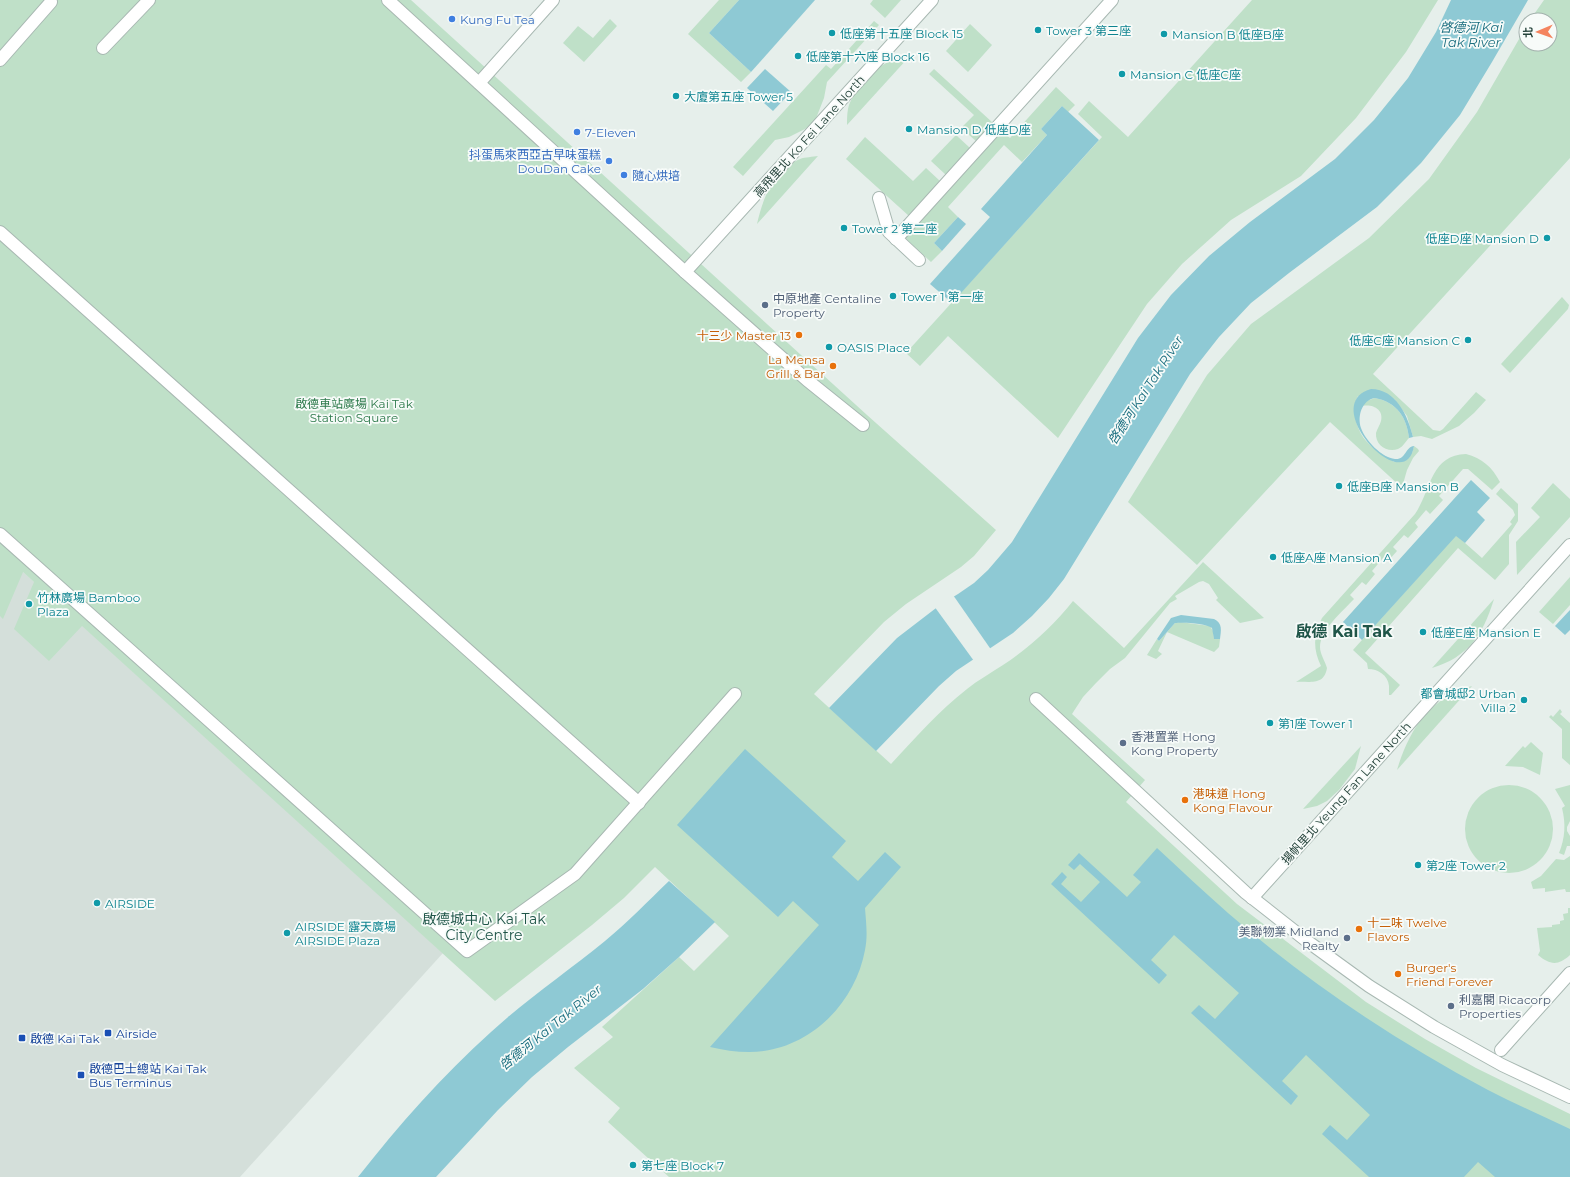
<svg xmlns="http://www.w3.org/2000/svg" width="1570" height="1177" font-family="Montserrat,'Noto Sans TC',sans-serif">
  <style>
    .built { fill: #d4dfda }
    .green { fill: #bfe0c8 }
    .water { fill: #8ec9d4 }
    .pier { fill: #e6efeb }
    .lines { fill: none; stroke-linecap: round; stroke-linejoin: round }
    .pedestrian-casing { stroke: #a8b8b2; stroke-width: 14 }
    .pedestrian { stroke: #fff; stroke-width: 12 }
    .shop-dot { fill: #3f7fe0; stroke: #f7fbf9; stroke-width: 1.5 }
    .culture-dot { fill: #0f9aa8; stroke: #f7fbf9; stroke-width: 1.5 }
    .service-dot { fill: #5c6f8a; stroke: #f7fbf9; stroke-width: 1.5 }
    .food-dot { fill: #e8710a; stroke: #f7fbf9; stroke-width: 1.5 }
    .transit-dot { fill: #1a4fb4; stroke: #f7fbf9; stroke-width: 1.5 }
    .labels { text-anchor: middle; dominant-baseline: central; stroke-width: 3.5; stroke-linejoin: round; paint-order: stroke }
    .shop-label { font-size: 12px; fill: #366cbe; stroke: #f7fbf9; text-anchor: start }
    .culture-label { font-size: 12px; fill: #0d838f; stroke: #f7fbf9; text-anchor: start }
    .street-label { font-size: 12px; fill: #24423a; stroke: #f7fbf9 }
    .service-label { font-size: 12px; fill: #4e5e75; stroke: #f7fbf9; text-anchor: start }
    .food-label { font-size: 12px; fill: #c56008; stroke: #f7fbf9; text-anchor: start }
    .park-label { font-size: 12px; fill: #2d7a4b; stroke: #f7fbf9 }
    .transit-label { font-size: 12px; fill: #164399; stroke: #f7fbf9; text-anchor: start }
    .water-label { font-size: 13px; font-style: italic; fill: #1c6f80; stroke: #f7fbf9 }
    .quarter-label { font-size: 14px; fill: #1f5548; stroke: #f7fbf9 }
    .district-label { font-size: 16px; font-weight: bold; fill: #1f5548; stroke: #f7fbf9 }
  </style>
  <rect width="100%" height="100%" fill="#e6efeb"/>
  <polygon class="built" points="0,551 443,953 240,1177 0,1177"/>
  <g class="green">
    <path d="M0 0H411L867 415 996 530 974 556 961 567 906 604 884 622 814 694 891 764C915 738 939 711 967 689 978 680 991 673 1003 665 1029 648 1053 626 1073 601L1124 648 1203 562 1264 618 1240 623 1216 600 1218 598 1209 584 1203 581 1199 582 1175 596 1177 599 1170 603 1125 658 1110 669 1096 683 1083 697 1072 714 1145 780 1126 802 1237 904 1366 1002 1425 1039 1476 1068 1570 1114V1177H669L608 1122 620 1108 574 1068 613 1037 602 1027 679 957 694 971 729 936 655 867 624 898 592 925 495 1001 82 626 49 661 14 629 34 582 23 572 3 619 0 616Z"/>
    <polygon points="719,0 739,0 709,33 751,72 741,82 688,34"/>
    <polygon points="873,0 901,0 885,18 870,4"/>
    <polygon points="1252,0 1438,0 1406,52 1356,118 1301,176 1231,220 1182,264 1147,304 1058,438 948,336 920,366 906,353 1102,137 1078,114 1089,101 1128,137"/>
    <path d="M1544 0H1570V158L1373 374 1433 430 1440 431 1443 429 1476 392 1486 400 1474 413 1459 426 1432 439 1421 436 1413 437 1407 416 1394 399 1358 396C1350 410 1357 433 1369 444 1376 451 1386 456 1394 462L1412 453 1414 446 1418 449 1419 451 1413 458 1407 470 1403 484 1400 486 1330 422 1197 565 1128 502 1207 375 1251 324 1369 238 1429 179 1477 112 1526 27V44H1550V20H1530Z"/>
    <polygon points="610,19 617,26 584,62 563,43 578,26 593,38"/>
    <polygon points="874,21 879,25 827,82 824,98 815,121 805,129 789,137 775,140 743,176 733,167 826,65 831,69"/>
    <polygon points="970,24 992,45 968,72 946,51"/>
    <path d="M908 58 847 125C847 120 847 114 848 109 852 91 875 67 892 60 897 58 903 59 908 58Z"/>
    <polygon points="934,69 993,123 976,141 961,128 974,115 929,74"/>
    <polygon points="1056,87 1075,105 1068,112 1062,106 1041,129 1047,135 1022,162 1004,145 948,207 958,217 934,243 942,251 931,262 905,238 1002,131 1010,138"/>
    <polygon points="956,135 970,148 946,175 931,161"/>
    <polygon points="865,137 913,181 926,168 940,181 909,216 846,159"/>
    <path d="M818 156 757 224C763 198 773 171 800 159 805 157 813 157 818 156Z"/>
    <polygon points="1562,297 1569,305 1568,309 1510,373 1501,364"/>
    <path d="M1375 398C1397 402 1407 418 1409 438 1405 442 1403 447 1398 449 1387 453 1375 445 1376 433 1377 429 1380 425 1381 421 1384 410 1373 404 1363 406L1366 401Z"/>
    <path d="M1466 454C1482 458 1492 467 1500 482L1492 490 1468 469H1463L1439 496 1443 500 1430 514 1426 510 1415 523 1418 527 1408 538 1404 535 1393 547 1397 551 1388 561 1383 558 1372 571 1375 574 1366 585 1362 582 1350 595 1354 599C1343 611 1320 630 1320 647 1320 654 1325 661 1327 668 1324 686 1310 681 1296 682L1321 666C1313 649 1313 635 1322 618L1415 514C1431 491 1430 455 1466 454Z"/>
    <polygon points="1553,483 1570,499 1570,517 1517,575 1516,542 1540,517 1531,508"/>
    <path d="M1501 488 1518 504V521L1509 535V564L1495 580 1458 548 1365 653 1400 685 1391 695H1389C1389 692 1389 689 1389 686 1388 675 1378 669 1368 669L1367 663 1353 650 1456 535 1482 558 1512 524 1510 522 1515 515 1513 510 1496 494Z"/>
    <polygon points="1570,577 1570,605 1553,624 1539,612"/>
    <path d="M1494 599C1483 635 1468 657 1432 668Z"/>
    <polygon points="1180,622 1210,626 1213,631 1214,639 1220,639 1219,647 1214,652 1167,632 1158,651 1162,654 1156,659 1147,655 1157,639 1159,641 1175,623"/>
    <path d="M1472 686 1397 770C1409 729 1430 698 1472 686Z"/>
    <polygon points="1560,709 1562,712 1560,714 1570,723 1570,765 1562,758 1562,729 1549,717 1551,715 1553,717"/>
    <polygon points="1531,742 1543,753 1540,775 1523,767 1505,766 1523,746 1525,748"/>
    <polygon points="1361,746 1355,769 1339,790 1327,801 1317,806 1303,809"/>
    <circle cx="1509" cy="829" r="44"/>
    <path d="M1570 785V821L1567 827V831L1570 836V846H1567L1564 855 1559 853C1565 838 1566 824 1562 808L1565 806 1555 789Z"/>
    <polygon points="1570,856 1570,892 1566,892 1565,889 1545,892 1545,888 1533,889 1531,882 1541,876 1556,859 1564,860"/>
    <path d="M1568 908H1570V955C1558 966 1550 965 1538 955L1540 951 1537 928 1552 927V925L1560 924V921L1564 920 1563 914 1568 913Z"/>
  </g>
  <g class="water">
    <polygon points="739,0 815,0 751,72 709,33"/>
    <polygon points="1451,0 1528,0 1492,62 1460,115 1421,163 1377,207 1289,273 1251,303 1219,337 1190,374 1064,579 1049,598 1032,616 1013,633 956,671 939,686 876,751 829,708 897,638 940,605 958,594 974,583 988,570 1012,542 1138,338 1171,295 1209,256 1250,222 1335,159 1374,120 1408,78 1436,32"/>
    <polygon points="765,69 791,92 773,111 747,88"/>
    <polygon points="1062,106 1099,140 952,303 930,284 990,217 981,209 1047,135 1041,129"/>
    <polygon points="958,217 966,224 942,251 934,243"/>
    <path d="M1371 389C1396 389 1408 416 1413 437L1409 438C1407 418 1397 402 1375 398 1362 400 1357 416 1361 428 1365 440 1382 458 1395 459 1406 460 1405 447 1414 446 1405 500 1317 404 1371 389Z"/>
    <polygon points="1471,480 1490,498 1477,512 1485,520 1465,543 1456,536 1362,640 1343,622"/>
    <polygon points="1570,610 1570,630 1565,635 1555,626"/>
    <path d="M1181 615 1214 619C1223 623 1221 631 1220 639H1214L1212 628C1206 623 1183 622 1175 623L1159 641 1157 639 1171 618Z"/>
    <path d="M745 749 846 841 832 857 858 881 885 852 901 867 865 908C866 922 868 936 865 950 855 1005 807 1052 749 1052 736 1052 723 1050 710 1047L819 925 793 901 778 917 677 825Z"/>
    <path d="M1157 848C1181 870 1204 892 1228 913 1307 982 1396 1041 1488 1090 1515 1104 1543 1116 1570 1129V1177H1495L1478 1162 1464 1177H1369L1322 1134 1330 1125 1347 1140 1370 1115 1306 1055 1282 1081 1298 1096 1291 1105 1191 1013 1199 1005 1215 1019 1239 993 1174 935 1151 960 1167 975 1159 984 1051 884 1062 872 1067 877 1061 884 1081 902 1100 882 1080 864 1074 870 1068 865 1079 853 1127 897 1141 882 1133 875Z"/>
    <path d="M669 881 715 922 679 957 643 989 568 1047 532 1077 498 1110 436 1177H358C399 1125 442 1076 491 1032 527 999 567 972 605 941 628 922 648 901 669 881Z"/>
  </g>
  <polygon class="pier" points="953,595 992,651 974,661 934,606"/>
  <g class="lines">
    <g class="pedestrian-casing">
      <g id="pedestrian">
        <polyline points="388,0 685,272 807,380 863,425"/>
        <polyline points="103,48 149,0"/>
        <polyline points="0,60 51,2"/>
        <polyline points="479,83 553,0"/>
        <polyline points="879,198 889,232 919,260"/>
        <polyline points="0,232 639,803"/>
        <polyline points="896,239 1112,0"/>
        <polyline points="685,272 932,0"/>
        <polyline points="0,534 467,951 575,874 735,694"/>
        <polyline points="1036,699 1246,893 1307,941 1369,986 1434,1027 1502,1065 1570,1097"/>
        <polyline points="1252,898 1570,545"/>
        <polyline points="1501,1050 1570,973"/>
      </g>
    </g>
    <use href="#pedestrian" class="pedestrian"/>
  </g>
  <g class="shop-dot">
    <circle cx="452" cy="19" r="4"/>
    <circle cx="577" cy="132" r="4"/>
    <circle cx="609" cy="161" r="4"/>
    <circle cx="624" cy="175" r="4"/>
  </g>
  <g class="culture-dot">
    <circle cx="1038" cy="30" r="4"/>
    <circle cx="832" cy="33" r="4"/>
    <circle cx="1164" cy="34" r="4"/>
    <circle cx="798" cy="56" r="4"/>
    <circle cx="1122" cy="74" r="4"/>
    <circle cx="676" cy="96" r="4"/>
    <circle cx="909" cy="129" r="4"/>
    <circle cx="844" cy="228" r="4"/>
    <circle cx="1547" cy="238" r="4"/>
    <circle cx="893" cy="296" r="4"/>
    <circle cx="1468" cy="340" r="4"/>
    <circle cx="829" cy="347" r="4"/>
    <circle cx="1339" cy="486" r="4"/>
    <circle cx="1273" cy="557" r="4"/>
    <circle cx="29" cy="604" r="4"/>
    <circle cx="1423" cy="632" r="4"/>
    <circle cx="1524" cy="700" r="4"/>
    <circle cx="1270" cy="723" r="4"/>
    <circle cx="1418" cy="865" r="4"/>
    <circle cx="97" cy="903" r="4"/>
    <circle cx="287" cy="933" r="4"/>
    <circle cx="633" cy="1165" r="4"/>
  </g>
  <g class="service-dot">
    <circle cx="765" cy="305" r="4"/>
    <circle cx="1123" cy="743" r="4"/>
    <circle cx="1347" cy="938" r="4"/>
    <circle cx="1451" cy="1006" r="4"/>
  </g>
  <g class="food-dot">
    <circle cx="799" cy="335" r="4"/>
    <circle cx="833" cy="366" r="4"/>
    <circle cx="1185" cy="800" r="4"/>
    <circle cx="1359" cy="929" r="4"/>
    <circle cx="1398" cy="974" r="4"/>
  </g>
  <g class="transit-dot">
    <rect x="104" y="1029" width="8" height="8" rx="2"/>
    <rect x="18" y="1034" width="8" height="8" rx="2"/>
    <rect x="77" y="1071" width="8" height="8" rx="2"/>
  </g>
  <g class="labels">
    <g class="shop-label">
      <text x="460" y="19">Kung Fu Tea</text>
      <text x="585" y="132">7-Eleven</text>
      <text x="601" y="154" text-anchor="end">抖蛋馬來西亞古早味蛋糕<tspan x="601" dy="14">DouDan Cake</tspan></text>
      <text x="632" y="175">隨心烘培</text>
    </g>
    <g class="culture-label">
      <text x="1046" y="30">Tower 3 第三座</text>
      <text x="840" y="33">低座第十五座 Block 15</text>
      <text x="1172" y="34">Mansion B 低座B座</text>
      <text x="806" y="56">低座第十六座 Block 16</text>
      <text x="1130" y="74">Mansion C 低座C座</text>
      <text x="684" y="96">大廈第五座 Tower 5</text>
      <text x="917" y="129">Mansion D 低座D座</text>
      <text x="852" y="228">Tower 2 第二座</text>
      <text x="1539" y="238" text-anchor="end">低座D座 Mansion D</text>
      <text x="901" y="296">Tower 1 第一座</text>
      <text x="1460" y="340" text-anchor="end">低座C座 Mansion C</text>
      <text x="837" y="347">OASIS Place</text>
      <text x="1347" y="486">低座B座 Mansion B</text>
      <text x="1281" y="557">低座A座 Mansion A</text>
      <text x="37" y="597">竹林廣場 Bamboo<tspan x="37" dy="14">Plaza</tspan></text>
      <text x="1431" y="632">低座E座 Mansion E</text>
      <text x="1516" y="693" text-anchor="end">都會城邸2 Urban<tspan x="1516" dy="14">Villa 2</tspan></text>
      <text x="1278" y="723">第1座 Tower 1</text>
      <text x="1426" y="865">第2座 Tower 2</text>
      <text x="105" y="903">AIRSIDE</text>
      <text x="295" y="926">AIRSIDE 露天廣場<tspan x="295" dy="14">AIRSIDE Plaza</tspan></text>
      <text x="641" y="1165">第七座 Block 7</text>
    </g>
    <g class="street-label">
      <text transform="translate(809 136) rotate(-48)">高飛里北 Ko Fei Lane North</text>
      <text transform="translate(1346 793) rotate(-48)">揚帆里北 Yeung Fan Lane North</text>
    </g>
    <g class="service-label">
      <text x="773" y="298">中原地產 Centaline<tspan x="773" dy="14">Property</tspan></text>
      <text x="1131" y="736">香港置業 Hong<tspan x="1131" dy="14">Kong Property</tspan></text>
      <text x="1339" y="931" text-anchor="end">美聯物業 Midland<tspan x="1339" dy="14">Realty</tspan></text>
      <text x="1459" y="999">利嘉閣 Ricacorp<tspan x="1459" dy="14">Properties</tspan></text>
    </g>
    <g class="food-label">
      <text x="791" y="335" text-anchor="end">十三少 Master 13</text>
      <text x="825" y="359" text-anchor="end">La Mensa<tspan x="825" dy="14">Grill &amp; Bar</tspan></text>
      <text x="1193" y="793">港味道 Hong<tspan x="1193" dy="14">Kong Flavour</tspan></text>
      <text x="1367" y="922">十二味 Twelve<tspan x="1367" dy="14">Flavors</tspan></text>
      <text x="1406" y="967">Burger's<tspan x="1406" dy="14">Friend Forever</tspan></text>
    </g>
    <g class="park-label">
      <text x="354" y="403">啟德車站廣場 Kai Tak<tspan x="354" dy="14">Station Square</tspan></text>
    </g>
    <g class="transit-label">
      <text x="116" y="1033">Airside</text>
      <text x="30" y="1038">啟德 Kai Tak</text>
      <text x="89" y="1068">啟德巴士總站 Kai Tak<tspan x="89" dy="14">Bus Terminus</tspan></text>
    </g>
    <g class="water-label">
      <text x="1471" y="27">啓德河 Kai<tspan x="1471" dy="15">Tak River</tspan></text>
      <text transform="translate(1145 390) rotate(-57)">啓德河 Kai Tak River</text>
      <text transform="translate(550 1027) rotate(-39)">啓德河 Kai Tak River</text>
    </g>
    <g class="quarter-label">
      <text x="484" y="919">啟德城中心 Kai Tak<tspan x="484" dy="16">City Centre</tspan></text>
    </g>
    <g class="district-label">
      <text x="1344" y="631">啟德 Kai Tak</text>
    </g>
  </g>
  <g transform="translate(1538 32) rotate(268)"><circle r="19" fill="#f7fbf9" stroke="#a3b1ad"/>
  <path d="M0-3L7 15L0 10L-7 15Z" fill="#f4845f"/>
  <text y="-6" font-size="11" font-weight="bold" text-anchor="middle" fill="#24423a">北</text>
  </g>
</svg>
